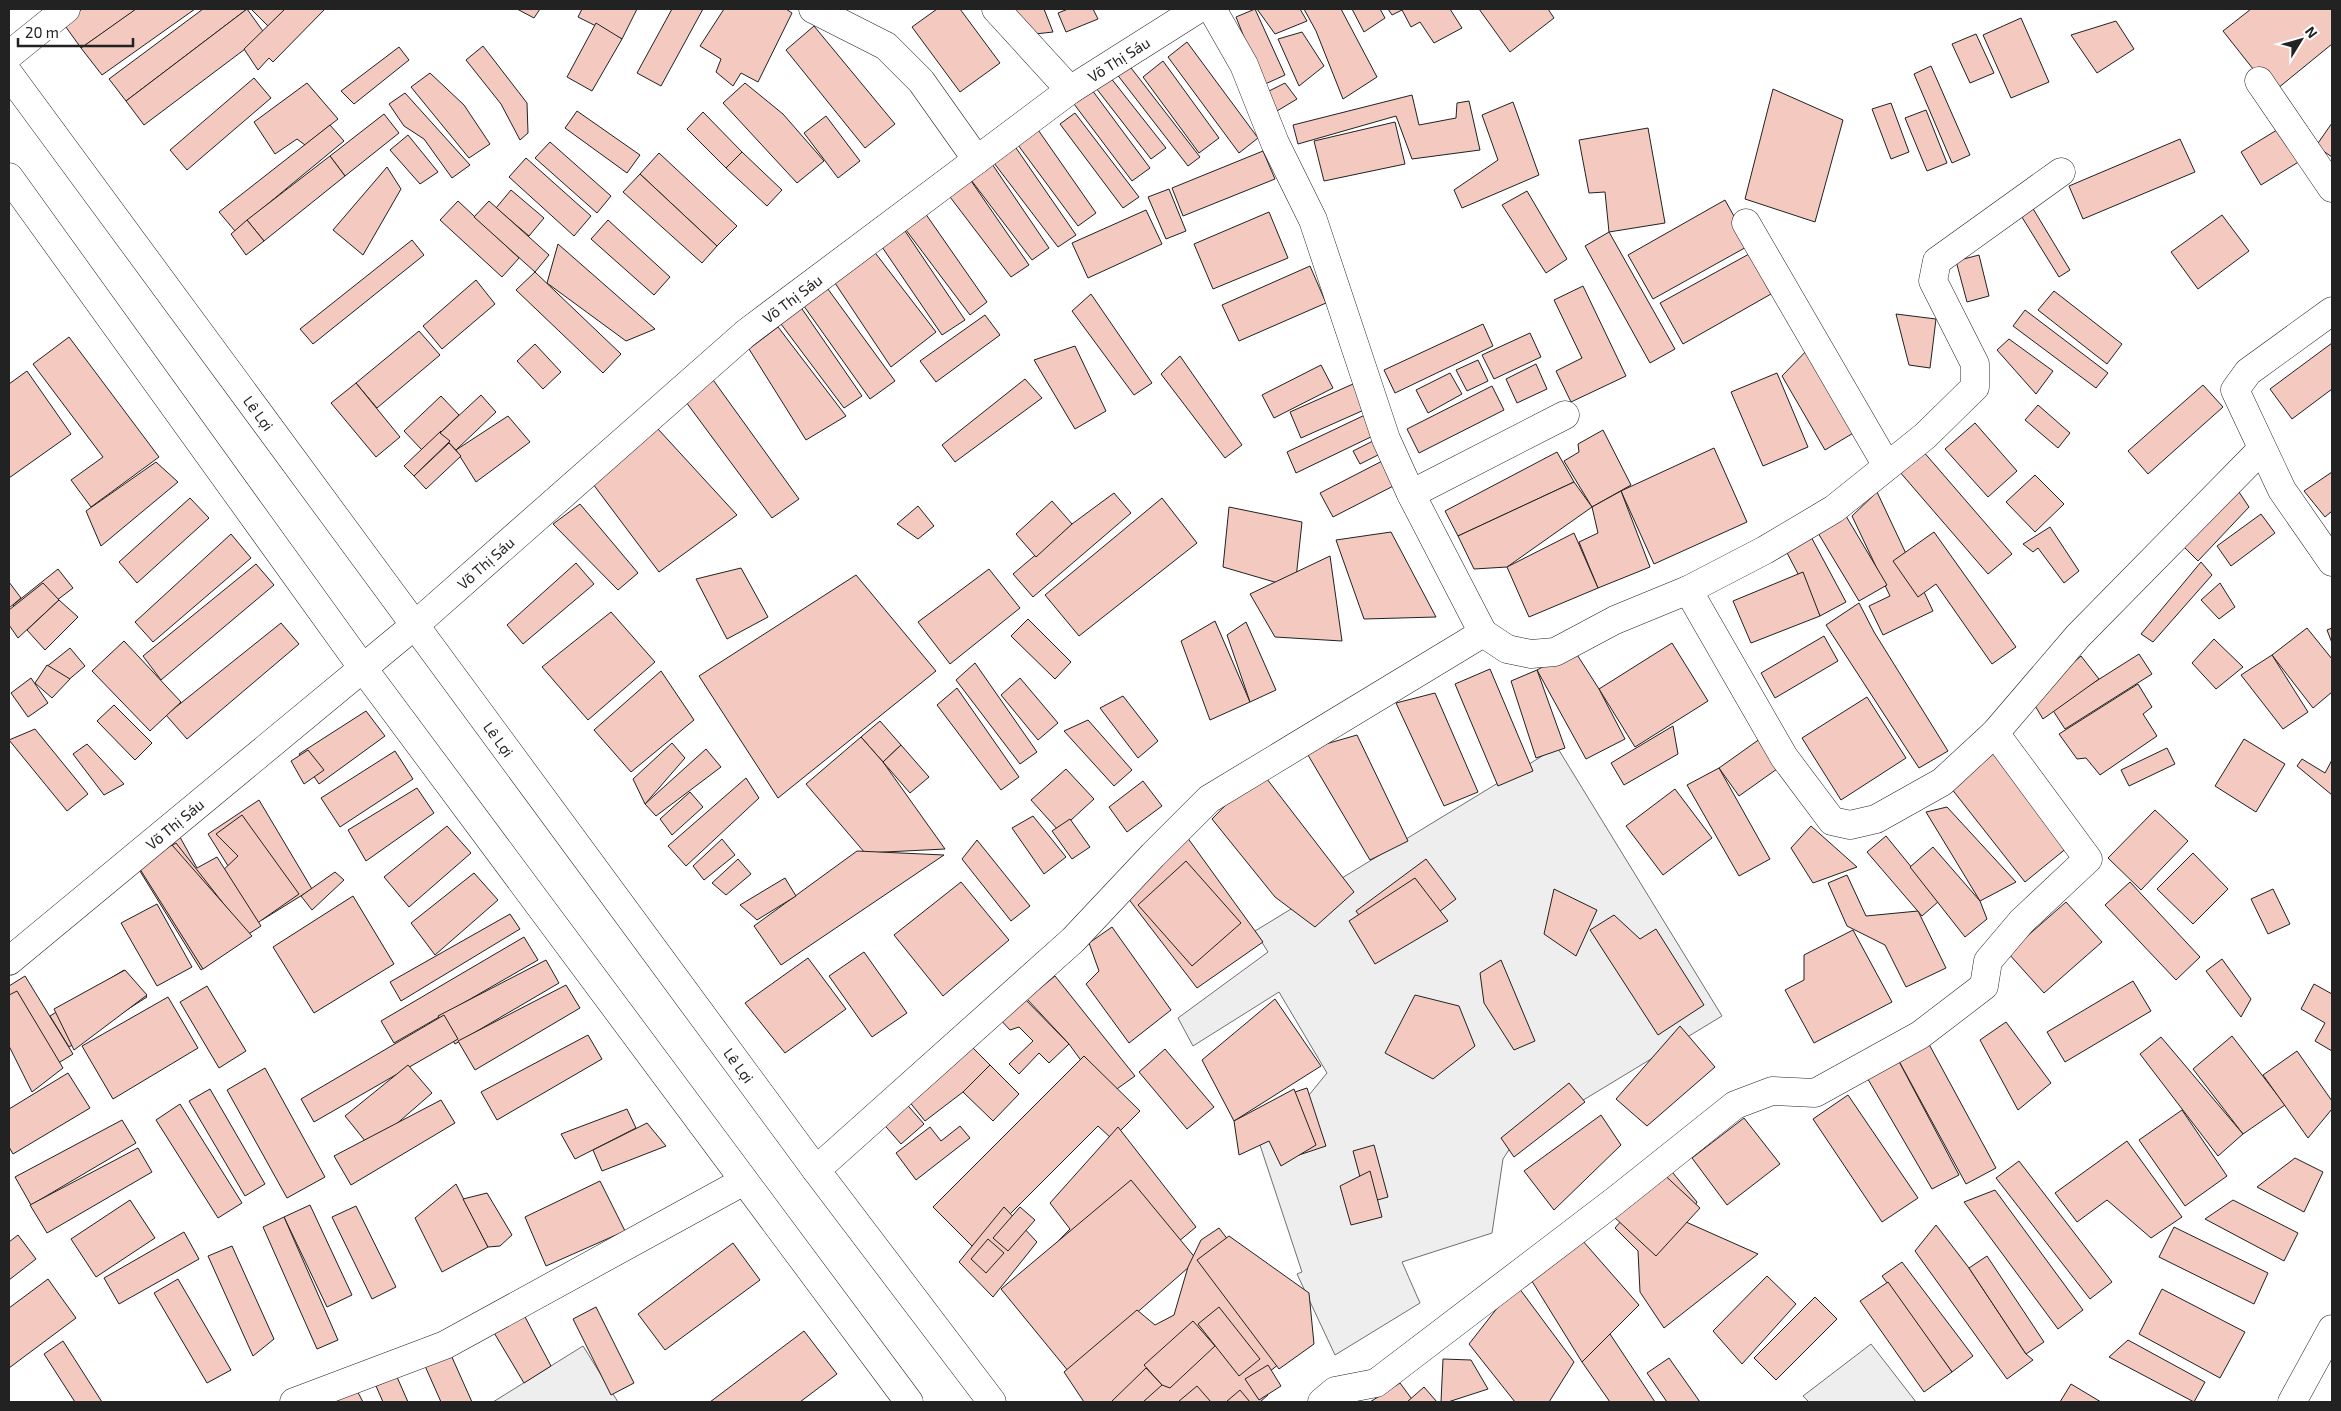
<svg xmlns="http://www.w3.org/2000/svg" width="2341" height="1411" font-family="'Exo 2',sans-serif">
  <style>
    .green { fill: #eee; stroke: #6f6f6f }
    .building { fill: #f3c9c0; stroke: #222 }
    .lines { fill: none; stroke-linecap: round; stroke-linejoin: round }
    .street-casing { stroke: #222; stroke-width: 29 }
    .secondary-casing { stroke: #222; stroke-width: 29 }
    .primary-casing { stroke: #222; stroke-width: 29 }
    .street { stroke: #fff; stroke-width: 28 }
    .secondary { stroke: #fff; stroke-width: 28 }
    .primary { stroke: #fff; stroke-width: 28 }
    .labels { text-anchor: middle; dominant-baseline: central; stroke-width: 4; stroke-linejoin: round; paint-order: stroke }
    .street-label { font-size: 15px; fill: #222; stroke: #fff }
  </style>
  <rect width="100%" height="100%" fill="#fff"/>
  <g class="green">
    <polygon points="1557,747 1722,1016 1514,1142 1503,1159 1492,1233 1402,1262 1420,1303 1335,1355 1297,1274 1302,1272 1256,1133 1309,1095 1327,1073 1279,992 1193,1046 1178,1018 1268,952 1255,931"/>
    <polygon points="1871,1344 1916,1402 1809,1402 1803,1396"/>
    <polygon points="583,1346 618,1402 493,1402"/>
  </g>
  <g class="building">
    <polygon points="82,9 137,9 81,48 63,23"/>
    <polygon points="136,9 195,9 102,75 81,48"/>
    <polygon points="203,9 247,9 126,101 109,79"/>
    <polygon points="247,9 265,34 144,125 126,101"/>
    <polygon points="251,9 286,9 268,26"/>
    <polygon points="285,9 325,9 273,62 269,58 258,70 244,49"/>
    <polygon points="517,9 540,9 534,18"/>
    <polygon points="582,9 637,9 622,39 578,17"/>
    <polygon points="672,9 703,9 661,86 637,73"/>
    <polygon points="724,9 786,9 792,13 758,82 741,73 733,86 716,72 721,59 700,46"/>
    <polygon points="937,9 960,9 1000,63 960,92 912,27"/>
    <polygon points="1014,9 1044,9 1053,32 1026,35"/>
    <polygon points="1068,9 1093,9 1098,19 1066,32 1058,13"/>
    <polygon points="1255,9 1285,75 1263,85 1236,17"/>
    <polygon points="1257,9 1300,9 1307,21 1275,34"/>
    <polygon points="1304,9 1341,9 1377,77 1343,99 1316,31"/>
    <polygon points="1352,9 1380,9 1385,18 1364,32"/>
    <polygon points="1388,9 1450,9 1462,28 1434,43 1420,22 1411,27 1402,10 1392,15"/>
    <polygon points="1479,9 1548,9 1554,18 1510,52"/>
    <polygon points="2251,9 2332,9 2332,44 2272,93 2223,31"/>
    <polygon points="2021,18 2049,82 2011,98 1983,35"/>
    <polygon points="2116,21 2134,49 2097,73 2071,35"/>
    <polygon points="596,23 622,39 592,91 567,77"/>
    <polygon points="814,26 895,124 865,148 786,50"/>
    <polygon points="1302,32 1324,66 1299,86 1278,39"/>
    <polygon points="1976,34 1994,73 1970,83 1952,44"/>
    <polygon points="1187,42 1258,138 1239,153 1168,57"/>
    <polygon points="483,46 527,103 528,133 520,140 501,104 466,60"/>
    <polygon points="399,47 409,60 354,104 341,91"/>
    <polygon points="1163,61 1219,138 1199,153 1143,77"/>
    <polygon points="1128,64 1200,157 1188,166 1116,73"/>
    <polygon points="1931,66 1970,155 1952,163 1914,74"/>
    <polygon points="430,73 464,105 490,144 469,158 411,87"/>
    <polygon points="1110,77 1166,148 1151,159 1096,88"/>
    <polygon points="254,78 271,98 187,170 170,150"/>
    <polygon points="307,83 338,119 305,145 297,139 275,154 254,122"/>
    <polygon points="745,83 783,114 824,161 797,183 723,103"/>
    <polygon points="1285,83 1297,99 1277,111 1263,94"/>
    <polygon points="1773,89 1843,120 1815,222 1745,199"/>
    <polygon points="1092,90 1150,168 1132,181 1074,104"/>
    <polygon points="405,93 470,165 452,178 424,139 404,126 389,104"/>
    <polygon points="1412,95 1419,125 1456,118 1457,103 1469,101 1480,150 1412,159 1396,116 1298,144 1293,125"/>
    <polygon points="1513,102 1539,175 1462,208 1454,190 1498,160 1482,115"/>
    <polygon points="1891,103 1909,152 1891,159 1872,109"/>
    <polygon points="1926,110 1947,163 1927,171 1905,118"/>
    <polygon points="577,111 640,155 627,173 565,128"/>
    <polygon points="703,112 742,152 726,168 687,129"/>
    <polygon points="1075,113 1139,197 1123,208 1060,124"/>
    <polygon points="384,114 399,133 345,176 330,156"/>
    <polygon points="826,116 860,161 838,178 804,133"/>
    <polygon points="1395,122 1405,164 1324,181 1314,141"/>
    <polygon points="2332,123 2332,157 2316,146"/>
    <polygon points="1034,124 1096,213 1078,226 1015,141"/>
    <polygon points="330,125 344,141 235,231 219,212"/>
    <polygon points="2285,125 2305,158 2261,185 2241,152"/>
    <polygon points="1648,128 1665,223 1609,232 1605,192 1589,193 1579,140"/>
    <polygon points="408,135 438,172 420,184 390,150"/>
    <polygon points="2180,139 2195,172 2083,219 2069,186"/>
    <polygon points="550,142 611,196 597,213 535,158"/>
    <polygon points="1014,145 1076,235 1058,247 994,163"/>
    <polygon points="1263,151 1275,179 1183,216 1172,188"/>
    <polygon points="742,152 782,190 767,206 726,168"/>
    <polygon points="659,153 737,226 717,246 640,174"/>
    <polygon points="330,156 345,176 264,241 247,220"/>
    <polygon points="526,158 591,216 574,236 509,177"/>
    <polygon points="988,158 1049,248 1032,260 968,176"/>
    <polygon points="387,167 401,189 363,255 333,230"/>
    <polygon points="640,174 717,246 702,263 623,192"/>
    <polygon points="967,175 1029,265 1011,277 947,193"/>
    <polygon points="1169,189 1186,231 1166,239 1148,197"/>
    <polygon points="511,190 544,218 529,236 496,208"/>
    <polygon points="1527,191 1567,259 1546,273 1502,205"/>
    <polygon points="1725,200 1750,245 1653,299 1628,255"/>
    <polygon points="458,201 519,258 502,277 440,220"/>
    <polygon points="489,201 549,255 535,272 474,217"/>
    <polygon points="2032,207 2070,270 2059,277 2020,214"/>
    <polygon points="1146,210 1162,244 1088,278 1072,243"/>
    <polygon points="1269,212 1288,258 1213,289 1194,244"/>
    <polygon points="925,213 987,302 970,315 906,230"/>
    <polygon points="2222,215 2249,251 2198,289 2171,252"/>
    <polygon points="247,220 264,241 246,255 231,234"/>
    <polygon points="608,220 670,277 654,295 591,239"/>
    <polygon points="903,228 965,320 942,335 880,244"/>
    <polygon points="1609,232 1675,349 1650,363 1585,246"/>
    <polygon points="412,240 424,255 313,344 300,329"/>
    <polygon points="558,244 655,329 626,341 547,283"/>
    <polygon points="873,250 936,332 891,367 833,280"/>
    <polygon points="1749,254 1771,294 1683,344 1660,303"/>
    <polygon points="1979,255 1989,296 1967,302 1956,261"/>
    <polygon points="1310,266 1326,303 1239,341 1222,305"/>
    <polygon points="535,272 621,354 603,373 516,290"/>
    <polygon points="476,280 495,304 442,349 423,326"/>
    <polygon points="825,285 895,381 870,399 801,302"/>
    <polygon points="1583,286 1626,376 1571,402 1556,371 1582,358 1554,300"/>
    <polygon points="2054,291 2122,344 2107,364 2038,310"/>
    <polygon points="1091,294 1152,383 1134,395 1072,311"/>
    <polygon points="800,306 862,396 844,408 781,324"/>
    <polygon points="2025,310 2108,373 2096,388 2013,326"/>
    <polygon points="1896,314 1936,319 1930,368 1909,365"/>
    <polygon points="985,315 1000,335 936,382 920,361"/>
    <polygon points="1483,324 1493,346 1395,393 1384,370"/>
    <polygon points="778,327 846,416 806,440 749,349"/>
    <polygon points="419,331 440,355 377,408 356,383"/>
    <polygon points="1530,333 1541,357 1494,379 1482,355"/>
    <polygon points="69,337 159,457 91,507 71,480 103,457 33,364"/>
    <polygon points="2009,339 2053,371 2036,394 1997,350"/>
    <polygon points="2332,343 2332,389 2292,419 2270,389"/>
    <polygon points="535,344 561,372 543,389 517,361"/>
    <polygon points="1812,345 1860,429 1825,450 1782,376"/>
    <polygon points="1075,346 1106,411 1075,429 1034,360"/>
    <polygon points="1180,356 1242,445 1225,458 1161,374"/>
    <polygon points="1478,360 1488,381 1467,391 1456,370"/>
    <polygon points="1536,364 1547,389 1517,403 1506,379"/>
    <polygon points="1321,365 1333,388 1274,418 1262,395"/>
    <polygon points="27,371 71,434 9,478 9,384"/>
    <polygon points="1450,373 1462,394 1428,413 1416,390"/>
    <polygon points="1777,373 1808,447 1763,466 1731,392"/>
    <polygon points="711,377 799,499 772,518 686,402"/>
    <polygon points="1025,379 1042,398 955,462 942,445"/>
    <polygon points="356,383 400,437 376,457 331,403"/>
    <polygon points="1353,384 1364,410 1301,438 1290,412"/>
    <polygon points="2203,385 2223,407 2148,474 2128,451"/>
    <polygon points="1492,386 1504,410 1419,453 1407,429"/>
    <polygon points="481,395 496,412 456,450 440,433"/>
    <polygon points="441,396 459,415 422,450 404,431"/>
    <polygon points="2038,405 2070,433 2058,448 2025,420"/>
    <polygon points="1367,414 1377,434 1296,473 1287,452"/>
    <polygon points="508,416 530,442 476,482 456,450"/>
    <polygon points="1975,423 2017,471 1988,497 1945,449"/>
    <polygon points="658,429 737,515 659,572 590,480"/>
    <polygon points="1603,430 1631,485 1592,507 1564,461 1579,452 1578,444"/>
    <polygon points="441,431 440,433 450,441 414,476 404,466"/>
    <polygon points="1379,438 1386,451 1360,464 1353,451"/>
    <polygon points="449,443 461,456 426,489 414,476"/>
    <polygon points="1714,448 1747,522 1654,564 1621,491"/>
    <polygon points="1922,450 2012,554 1988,574 1899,471"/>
    <polygon points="1557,452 1574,482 1458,536 1445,511"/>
    <polygon points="1392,456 1405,480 1333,517 1320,493"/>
    <polygon points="156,462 178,482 101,546 86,511"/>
    <polygon points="2332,472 2332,511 2325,517 2304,491"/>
    <polygon points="2035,475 2064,504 2035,532 2006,502"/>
    <polygon points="1574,482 1592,507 1507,567 1474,569 1458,536"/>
    <polygon points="2233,483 2249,507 2198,561 2177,540"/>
    <polygon points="1621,491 1650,567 1598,588 1579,542 1598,533 1592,507"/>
    <polygon points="1877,492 1933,611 1883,635 1869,606 1890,596 1852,516"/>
    <polygon points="1114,493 1131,513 1033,597 1013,574 1072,524"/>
    <polygon points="190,498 209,518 137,583 119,562"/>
    <polygon points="1162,498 1197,543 1079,636 1045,595"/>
    <polygon points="1052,501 1072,524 1036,557 1016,534"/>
    <polygon points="580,504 638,573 618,590 553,524"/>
    <polygon points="918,506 934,526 918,539 897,524"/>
    <polygon points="1229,507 1302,522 1295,588 1223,567"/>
    <polygon points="1843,511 1887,585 1859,601 1815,528"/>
    <polygon points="2261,514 2275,533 2231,566 2217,546"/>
    <polygon points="2050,527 2079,571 2064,583 2038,548 2033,552 2023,544"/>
    <polygon points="1391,532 1436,617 1364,619 1336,540"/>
    <polygon points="1934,532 2016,647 1992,664 1936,584 1918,597 1893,561"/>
    <polygon points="1574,533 1598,588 1529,617 1507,567"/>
    <polygon points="1809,533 1846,602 1820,616 1784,547"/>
    <polygon points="231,534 251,558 153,642 135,622"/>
    <polygon points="1330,556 1342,641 1275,637 1250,594"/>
    <polygon points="2201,562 2212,575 2153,642 2141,634"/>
    <polygon points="576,563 594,584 523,644 507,625"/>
    <polygon points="256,564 274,585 161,680 143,656"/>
    <polygon points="741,568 768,617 727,639 696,579"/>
    <polygon points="58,569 73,588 27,623 13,605"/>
    <polygon points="989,569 1020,608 950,664 918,622"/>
    <polygon points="1803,572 1820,616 1751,643 1733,601"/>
    <polygon points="856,575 936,671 778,798 699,676"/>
    <polygon points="9,582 21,598 9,608"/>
    <polygon points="43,583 59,600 18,638 9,625 9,610"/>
    <polygon points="2220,583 2235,607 2219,619 2201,600"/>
    <polygon points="59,600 78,617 45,650 27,630"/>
    <polygon points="1859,603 1874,632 1948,751 1919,768 1826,625"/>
    <polygon points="611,612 655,662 588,720 542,667"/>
    <polygon points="1028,619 1071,662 1055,679 1011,636"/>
    <polygon points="1215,621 1250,702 1210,720 1181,641"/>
    <polygon points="1246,622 1276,690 1250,702 1227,635"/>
    <polygon points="281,623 299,644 187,739 166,715"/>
    <polygon points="2307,628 2332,659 2332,692 2313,708 2272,655"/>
    <polygon points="2332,628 2332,643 2327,630"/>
    <polygon points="1824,636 1838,661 1775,698 1761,673"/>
    <polygon points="2214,639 2243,667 2216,689 2192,663"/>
    <polygon points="124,641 181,702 150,731 92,671"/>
    <polygon points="1672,643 1708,701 1635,747 1599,689"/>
    <polygon points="70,648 85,666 60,687 45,668"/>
    <polygon points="1574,650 1599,689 1625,739 1586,759 1537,670"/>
    <polygon points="2139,654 2152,674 2065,729 2052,709"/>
    <polygon points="2272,655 2308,712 2283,729 2241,675"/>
    <polygon points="2081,656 2099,679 2043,719 2031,699"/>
    <polygon points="975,663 1037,752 1020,764 956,680"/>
    <polygon points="47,665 70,679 52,698 35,683"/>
    <polygon points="1490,669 1533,771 1498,786 1455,684"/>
    <polygon points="1537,670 1565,748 1536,758 1511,681"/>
    <polygon points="661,671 694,720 631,772 594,730"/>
    <polygon points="31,678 48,703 28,717 11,693"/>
    <polygon points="1020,678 1058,723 1038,740 1001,695"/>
    <polygon points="2138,684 2152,707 2143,714 2157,736 2100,775 2086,758 2077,759 2059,734"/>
    <polygon points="957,688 1019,777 1001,790 937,705"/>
    <polygon points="1435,693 1478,792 1444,806 1396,703"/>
    <polygon points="1123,696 1158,741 1138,758 1100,708"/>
    <polygon points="1867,697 1906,758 1841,800 1802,738"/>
    <polygon points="114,705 152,743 135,760 97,721"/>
    <polygon points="366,711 385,736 319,784 299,754"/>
    <polygon points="1088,720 1132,770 1114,786 1064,731"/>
    <polygon points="880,721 901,745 883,762 861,737"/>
    <polygon points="1673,726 1678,754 1624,785 1611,763"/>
    <polygon points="35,729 88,794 67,811 9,740"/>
    <polygon points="1357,735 1408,841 1370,860 1305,750"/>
    <polygon points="1764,736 1784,764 1739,796 1719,768"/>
    <polygon points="861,737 883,762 945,849 865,853 806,784"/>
    <polygon points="2244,739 2285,764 2256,812 2215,786"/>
    <polygon points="672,743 685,758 645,804 633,779"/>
    <polygon points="87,744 124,784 104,795 73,754"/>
    <polygon points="901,745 929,777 910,793 883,762"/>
    <polygon points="2167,748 2175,764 2129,786 2121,770"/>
    <polygon points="706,749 721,767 656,816 645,804"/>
    <polygon points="308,750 324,770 304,784 291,761"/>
    <polygon points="395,751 413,779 340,827 321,798"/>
    <polygon points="1994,753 2068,847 2025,882 1951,788"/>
    <polygon points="2302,759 2325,773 2332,760 2332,795 2297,766"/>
    <polygon points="1719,768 1770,859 1739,876 1687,785"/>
    <polygon points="1066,769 1094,799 1059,831 1031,800"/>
    <polygon points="1260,770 1354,892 1315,927 1275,897 1212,819"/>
    <polygon points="746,778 759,798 686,866 668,846"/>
    <polygon points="1143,781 1162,806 1127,832 1109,807"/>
    <polygon points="417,788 434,813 366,861 348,830"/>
    <polygon points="1675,789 1712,838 1663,875 1626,826"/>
    <polygon points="690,792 703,807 672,835 660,819"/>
    <polygon points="259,800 312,889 262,920 208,834"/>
    <polygon points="1947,807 2016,882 1980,901 1926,812"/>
    <polygon points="2155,810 2188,841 2141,890 2108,858"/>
    <polygon points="242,815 299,894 256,924 218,875 238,856 216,834"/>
    <polygon points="1033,816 1066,857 1044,874 1012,828"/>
    <polygon points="1070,819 1090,847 1072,859 1052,831"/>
    <polygon points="447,826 471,853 409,907 384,877"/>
    <polygon points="1811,826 1857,867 1813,883 1791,848"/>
    <polygon points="175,828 197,868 217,857 261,926 213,957 141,854"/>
    <polygon points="1886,836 1939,901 1922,916 1867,852"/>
    <polygon points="1187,837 1263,942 1197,988 1124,893"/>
    <polygon points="722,839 735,855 704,880 693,866"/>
    <polygon points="977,840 1030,906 1011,921 962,859"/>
    <polygon points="176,843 248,935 201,970 138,868"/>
    <polygon points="172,845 252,936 203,969 138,866"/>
    <polygon points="1933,847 1980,901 1987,919 1965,937 1910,867"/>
    <polygon points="857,851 944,855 781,965 754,926"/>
    <polygon points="2193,853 2228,889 2193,924 2157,889"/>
    <polygon points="738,859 751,874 726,895 712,883"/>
    <polygon points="1426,859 1456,899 1386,952 1356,911"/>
    <polygon points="1186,861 1241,923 1192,966 1138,905"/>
    <polygon points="335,872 344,880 312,910 301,896"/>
    <polygon points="474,873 498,900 435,955 411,923"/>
    <polygon points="1847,875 1866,916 1918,911 1946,968 1906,987 1885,945 1847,926 1828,883"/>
    <polygon points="785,878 796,896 757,920 740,905"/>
    <polygon points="1415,878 1448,921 1375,964 1349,921"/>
    <polygon points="961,882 1009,940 943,996 894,935"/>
    <polygon points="2130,882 2200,957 2176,980 2105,905"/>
    <polygon points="1554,889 1597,910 1576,956 1544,934"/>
    <polygon points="2273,889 2290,924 2268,934 2251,899"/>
    <polygon points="353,896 394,964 314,1013 273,947"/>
    <polygon points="2066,902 2102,942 2044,993 2008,953"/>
    <polygon points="157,904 192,967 157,986 121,923"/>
    <polygon points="510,914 520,929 401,1001 390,982"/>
    <polygon points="1614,915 1640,939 1656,929 1704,1005 1658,1035 1590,930"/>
    <polygon points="1112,927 1171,1010 1129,1043 1086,984 1099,971 1089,943"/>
    <polygon points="1853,930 1892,1002 1814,1043 1785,990 1804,980 1804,955"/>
    <polygon points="524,937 538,960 394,1043 381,1021"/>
    <polygon points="864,952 907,1013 872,1037 829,976"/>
    <polygon points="808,958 846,1009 785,1053 745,1003"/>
    <polygon points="2222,959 2251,999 2241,1017 2206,971"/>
    <polygon points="546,960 559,983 455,1044 438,1016"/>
    <polygon points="1501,960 1535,1041 1514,1050 1484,1003 1480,973"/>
    <polygon points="124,970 147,997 69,1047 50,1016"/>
    <polygon points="125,970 147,995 74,1050 54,1009"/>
    <polygon points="25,976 73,1054 39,1075 9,1024 9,986"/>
    <polygon points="1055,976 1135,1076 1107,1096 1069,1044 1027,999"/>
    <polygon points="2133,981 2151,1011 2065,1062 2047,1032"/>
    <polygon points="2314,984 2332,994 2332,1051 2315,1041 2325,1023 2301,1009"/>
    <polygon points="566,985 580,1008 475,1070 458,1041"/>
    <polygon points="207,986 246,1051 219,1068 180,1002"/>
    <polygon points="17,991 63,1068 32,1092 9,1046 9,995"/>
    <polygon points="1020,994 1069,1044 1049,1063 1039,1053 1019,1074 1009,1064 1033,1041 1019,1027 1010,1030 997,1016"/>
    <polygon points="1415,995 1459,1006 1475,1046 1433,1079 1385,1053"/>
    <polygon points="168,997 198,1048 113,1099 82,1046"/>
    <polygon points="1275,999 1321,1066 1234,1121 1202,1060"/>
    <polygon points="444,1015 458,1039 314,1122 301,1099"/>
    <polygon points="2006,1022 2051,1083 2018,1110 1980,1040"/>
    <polygon points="1680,1026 1715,1067 1647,1126 1616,1099"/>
    <polygon points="588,1035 602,1059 497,1120 481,1092"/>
    <polygon points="1924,1035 1996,1168 1966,1184 1894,1052"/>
    <polygon points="2232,1036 2285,1105 2243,1134 2193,1069"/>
    <polygon points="2161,1037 2243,1134 2218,1156 2140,1054"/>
    <polygon points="972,1047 990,1065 963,1092 925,1121 908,1100"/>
    <polygon points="1165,1049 1214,1107 1187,1129 1139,1072"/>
    <polygon points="2297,1051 2332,1101 2332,1109 2308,1138 2263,1075"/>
    <polygon points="1894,1052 1959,1175 1932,1189 1862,1069"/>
    <polygon points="1084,1056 1140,1111 1112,1139 1098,1126 975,1249 933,1207"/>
    <polygon points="408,1065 432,1093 370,1147 345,1116"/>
    <polygon points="990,1065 1019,1094 993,1121 963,1092"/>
    <polygon points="265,1068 325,1177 287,1198 227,1090"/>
    <polygon points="68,1073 90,1108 13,1154 9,1147 9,1109"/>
    <polygon points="1569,1083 1585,1102 1514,1157 1501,1138"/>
    <polygon points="1307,1088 1326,1146 1299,1155 1280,1097"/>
    <polygon points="210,1089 265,1184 245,1196 189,1101"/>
    <polygon points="1294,1089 1316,1145 1281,1166 1269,1141 1239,1155 1234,1121"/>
    <polygon points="1848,1095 1918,1198 1882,1222 1813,1119"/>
    <polygon points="441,1100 455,1123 351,1185 334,1156"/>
    <polygon points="903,1100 924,1124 901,1144 880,1120"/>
    <polygon points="180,1104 242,1203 218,1218 156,1120"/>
    <polygon points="627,1109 636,1128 575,1159 561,1134"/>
    <polygon points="2182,1110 2227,1176 2185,1206 2139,1140"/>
    <polygon points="1601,1115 1621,1145 1554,1210 1524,1171"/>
    <polygon points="1744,1118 1780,1164 1727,1205 1692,1158"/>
    <polygon points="122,1120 136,1143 31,1205 15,1177"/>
    <polygon points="647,1123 666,1146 602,1171 593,1150"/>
    <polygon points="960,1126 970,1138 916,1180 896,1153 930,1127 941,1141"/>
    <polygon points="1118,1127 1196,1227 1074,1328 1026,1274 1070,1229 1050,1203"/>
    <polygon points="2127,1141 2182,1217 2151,1238 2107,1200 2077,1222 2055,1193"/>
    <polygon points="1374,1145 1388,1197 1367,1203 1353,1151"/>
    <polygon points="138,1148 152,1172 47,1233 30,1205"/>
    <polygon points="2295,1158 2323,1172 2304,1212 2257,1187"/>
    <polygon points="2019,1161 2112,1282 2090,1299 1996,1178"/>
    <polygon points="1668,1167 1697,1202 1686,1222 1758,1254 1664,1328 1640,1292 1638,1251 1615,1228"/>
    <polygon points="1657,1168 1700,1208 1656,1256 1613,1216"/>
    <polygon points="1370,1171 1382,1217 1351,1225 1340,1186"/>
    <polygon points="1131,1180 1197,1260 1069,1372 1001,1289"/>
    <polygon points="600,1181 625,1231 546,1266 525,1217"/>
    <polygon points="456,1184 488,1247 442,1272 415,1218"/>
    <polygon points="1995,1190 2083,1310 2058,1329 1964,1202"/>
    <polygon points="487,1193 512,1235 500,1246 488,1247 463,1199"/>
    <polygon points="130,1200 155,1238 96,1277 71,1239"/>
    <polygon points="2233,1200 2298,1233 2284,1261 2205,1219"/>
    <polygon points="310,1205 352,1295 327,1307 284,1217"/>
    <polygon points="356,1206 396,1287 372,1299 332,1217"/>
    <polygon points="1004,1207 1037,1242 993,1297 959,1262"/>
    <polygon points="1020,1207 1035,1220 1008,1251 993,1238"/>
    <polygon points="284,1217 338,1340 317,1349 263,1227"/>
    <polygon points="1936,1225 1969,1268 2026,1354 2033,1360 2007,1379 1915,1251"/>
    <polygon points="2174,1227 2268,1273 2254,1304 2159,1257"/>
    <polygon points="1219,1228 1306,1342 1258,1381 1268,1395 1260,1402 1084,1402 1064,1372 1137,1310 1155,1325 1174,1315 1188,1267 1201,1240"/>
    <polygon points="184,1232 199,1259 119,1304 104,1278"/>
    <polygon points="18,1235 36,1259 9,1280 9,1242"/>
    <polygon points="1229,1236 1309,1293 1314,1344 1279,1369 1197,1260"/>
    <polygon points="988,1239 1004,1253 986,1273 971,1259"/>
    <polygon points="1582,1240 1639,1305 1582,1362 1530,1278"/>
    <polygon points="733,1243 760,1280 665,1350 638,1314"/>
    <polygon points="232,1246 274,1339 253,1356 208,1256"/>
    <polygon points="1987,1256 2044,1342 2026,1354 1969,1268"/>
    <polygon points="1902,1262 1973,1356 1952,1372 1882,1276"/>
    <polygon points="1767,1276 1796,1304 1742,1364 1713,1331"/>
    <polygon points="48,1279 76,1318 9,1368 9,1308"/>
    <polygon points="178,1279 231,1370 207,1383 154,1293"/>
    <polygon points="1888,1282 1952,1372 1924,1392 1860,1301"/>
    <polygon points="1516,1284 1574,1362 1549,1402 1515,1402 1469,1344"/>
    <polygon points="2162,1289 2245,1332 2220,1378 2139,1334"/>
    <polygon points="1815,1297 1837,1319 1776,1380 1754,1358"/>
    <polygon points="596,1307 634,1383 611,1395 573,1319"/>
    <polygon points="1219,1307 1260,1359 1239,1376 1198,1324"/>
    <polygon points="524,1315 551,1366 524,1383 493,1331"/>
    <polygon points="1193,1321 1215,1346 1170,1388 1162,1385 1144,1365"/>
    <polygon points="804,1331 837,1374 800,1402 710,1402"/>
    <polygon points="1610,1334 1655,1402 1610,1402 1582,1362"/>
    <polygon points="2128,1340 2205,1382 2194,1402 2109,1357"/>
    <polygon points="63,1341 102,1402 75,1402 44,1354"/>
    <polygon points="451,1355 472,1402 441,1402 425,1366"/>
    <polygon points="1669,1358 1700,1402 1667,1402 1647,1373"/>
    <polygon points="1443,1359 1471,1360 1488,1389 1448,1402 1441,1402"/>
    <polygon points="1268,1365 1281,1386 1259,1400 1245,1379"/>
    <polygon points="1146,1368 1162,1385 1143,1402 1111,1402"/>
    <polygon points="397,1377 408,1402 383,1402 376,1386"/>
    <polygon points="352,1381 363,1402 321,1402"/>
    <polygon points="1400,1383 1414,1402 1370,1402"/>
    <polygon points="2071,1384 2101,1402 2060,1402"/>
    <polygon points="1197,1386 1211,1402 1178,1402"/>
    <polygon points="1424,1387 1437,1402 1407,1402"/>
    <polygon points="1240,1390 1250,1402 1226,1402"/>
  </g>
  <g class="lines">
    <g class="street-casing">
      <g id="street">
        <polyline points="813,9 886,46 921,81 977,160"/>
        <polyline points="996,9 1070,90"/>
        <polyline points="1212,9 1244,65 1275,143 1313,220 1386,439 1411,494 1483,633"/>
        <polyline points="9,55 66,9"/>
        <polyline points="2259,81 2332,188"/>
        <polyline points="1746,223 1887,466"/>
        <polyline points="2332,311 2248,372 2235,390 2282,490 2332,562"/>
        <polyline points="1411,494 1565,415"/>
        <polyline points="1688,590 1784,757 1832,821 1850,825 1876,819 1942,782 1995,733 2078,636 2262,449"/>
        <polyline points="816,1170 1073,940 1153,855 1209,799 1483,633 1507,649 1531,654 1555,652 1615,620 1688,590 1765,550 1834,509 1925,436 1975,387 1975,364 1933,281 1937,261 2061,172"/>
        <polyline points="294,1402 445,1345 744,1181"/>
        <polyline points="1322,1402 1335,1391 1376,1383 1616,1200 1735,1105 1772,1091 1815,1093 1920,1035 1984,986 1988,961 2021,922 2088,859 1995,733"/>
      </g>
    </g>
    <g class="secondary-casing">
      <g id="secondary">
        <path id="s1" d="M9 74 816 1170 992 1402"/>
        <polyline points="9,177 362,667 909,1402"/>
        <path id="s2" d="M9 961 415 625 746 333 1070 90 1198 9"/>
      </g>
    </g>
    <g class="primary-casing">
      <polyline id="primary" points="2292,1402 2332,1329"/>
    </g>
    <use href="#street" class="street"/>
    <use href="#secondary" class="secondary"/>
    <use href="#primary" class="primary"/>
  </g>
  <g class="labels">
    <g class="street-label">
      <text stroke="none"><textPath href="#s2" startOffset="1431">Võ Thị Sáu</textPath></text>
      <text stroke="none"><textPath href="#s2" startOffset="1026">Võ Thị Sáu</textPath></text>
      <text stroke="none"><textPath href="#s1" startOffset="421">Lê Lợi</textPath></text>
      <text stroke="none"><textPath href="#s2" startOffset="621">Võ Thị Sáu</textPath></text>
      <text stroke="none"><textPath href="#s1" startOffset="826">Lê Lợi</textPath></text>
      <text stroke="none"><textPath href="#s2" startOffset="215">Võ Thị Sáu</textPath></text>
      <text stroke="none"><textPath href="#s1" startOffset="1231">Lê Lợi</textPath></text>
    </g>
  </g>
  <rect width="2341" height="1411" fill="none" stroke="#222222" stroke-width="20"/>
  <g transform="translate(2301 40) rotate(53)" stroke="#ffffff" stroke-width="4" paint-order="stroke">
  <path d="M0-4L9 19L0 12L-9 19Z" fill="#222222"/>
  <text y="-8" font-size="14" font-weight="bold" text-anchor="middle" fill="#222222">N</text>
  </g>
  <path d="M18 38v8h115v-8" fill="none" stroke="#222222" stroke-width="2.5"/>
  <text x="25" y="38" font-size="15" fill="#222222" stroke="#ffffff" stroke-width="4" paint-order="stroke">20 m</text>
</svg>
